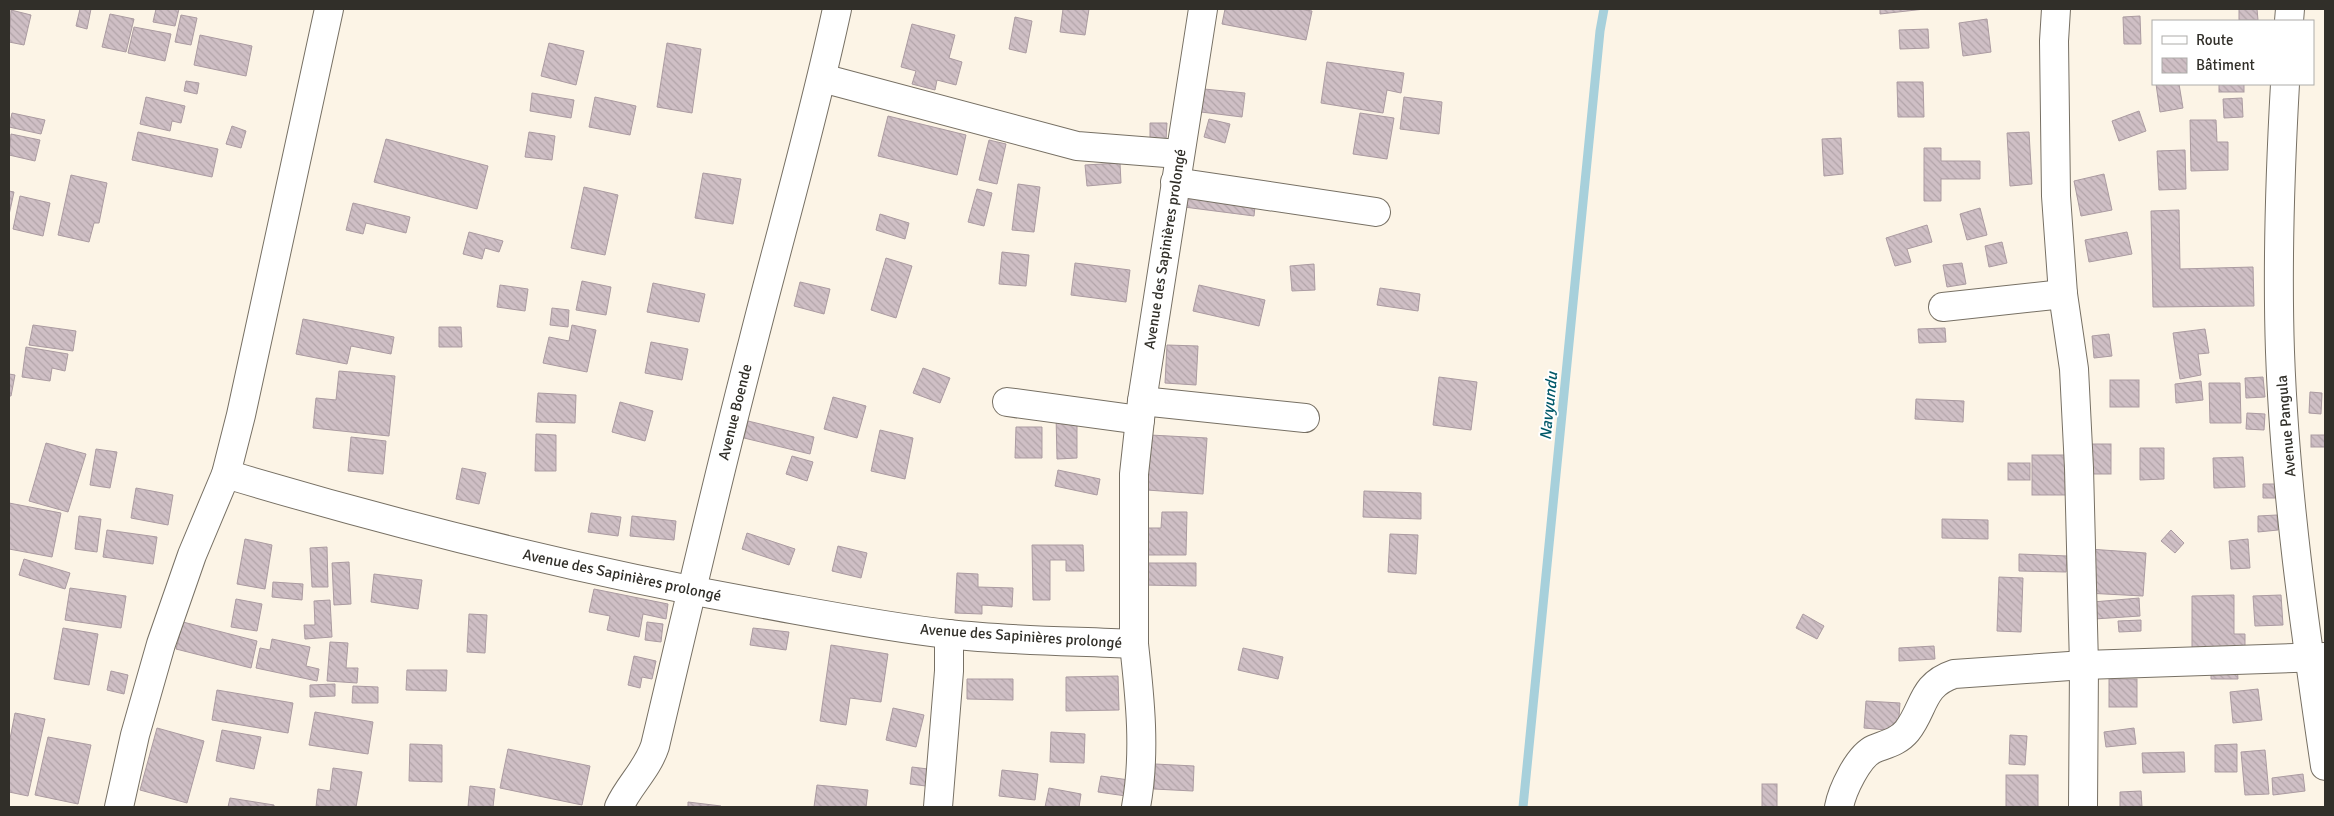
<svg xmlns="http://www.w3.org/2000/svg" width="2334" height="816" font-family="Signika,sans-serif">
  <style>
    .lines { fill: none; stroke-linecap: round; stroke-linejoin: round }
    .stream { stroke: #a7d0db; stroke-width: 9 }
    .building { fill: url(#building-back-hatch); stroke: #ab9ba1 }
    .minor-casing { stroke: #777064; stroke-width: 30 }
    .minor { stroke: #fff; stroke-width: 28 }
    .labels { text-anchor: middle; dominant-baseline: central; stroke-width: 4; stroke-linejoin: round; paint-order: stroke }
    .street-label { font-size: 15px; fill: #312f29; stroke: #fff }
    .water-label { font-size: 16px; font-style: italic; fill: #005868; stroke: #fff }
  </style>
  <defs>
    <pattern id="building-back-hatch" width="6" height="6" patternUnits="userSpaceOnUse" patternTransform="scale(1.25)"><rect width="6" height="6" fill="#cfbfc5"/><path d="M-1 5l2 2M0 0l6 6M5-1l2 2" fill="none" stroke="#b2a4a9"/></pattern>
  </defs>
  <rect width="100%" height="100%" fill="#fcf4e6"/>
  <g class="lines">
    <polyline class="stream" points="1523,807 1600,31 1604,9"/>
  </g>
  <g class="building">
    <polygon points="80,9 91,9 87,29 76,26"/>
    <polygon points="156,9 179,9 175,26 153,22"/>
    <polygon points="1063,9 1089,9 1085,35 1060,32"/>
    <polygon points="1225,9 1300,9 1312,11 1306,40 1222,24"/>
    <polygon points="1880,9 1925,9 1880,14"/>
    <polygon points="2239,9 2257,9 2258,20 2239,20"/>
    <polygon points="11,10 31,15 24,45 9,42"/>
    <polygon points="110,14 134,19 126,52 102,47"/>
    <polygon points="181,15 197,18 191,45 175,42"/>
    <polygon points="2140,16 2141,44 2124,44 2123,17"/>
    <polygon points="1015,17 1032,21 1026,53 1009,49"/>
    <polygon points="1987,19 1991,52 1963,56 1959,23"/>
    <polygon points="912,24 955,35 949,58 962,62 956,85 937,80 935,90 912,84 916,71 901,67"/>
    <polygon points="134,27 171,34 165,61 128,53"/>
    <polygon points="1928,29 1929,48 1900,49 1899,30"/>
    <polygon points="200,35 252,46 246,76 194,65"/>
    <polygon points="549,43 584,51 576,85 541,76"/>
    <polygon points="667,43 701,49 692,113 657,107"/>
    <polygon points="1327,62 1404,73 1401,93 1387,90 1383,113 1321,103"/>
    <polygon points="186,81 199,83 197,94 184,91"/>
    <polygon points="1897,82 1923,82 1924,117 1898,117"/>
    <polygon points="2156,84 2179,84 2183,108 2160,112"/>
    <rect x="2219" y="84" width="25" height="8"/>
    <polygon points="1204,89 1245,93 1242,117 1201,112"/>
    <polygon points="532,93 574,100 571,118 530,111"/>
    <polygon points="146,97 185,106 181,123 172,121 170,131 140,124"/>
    <polygon points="595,97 636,106 630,135 589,127"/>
    <polygon points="1404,97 1442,102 1439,134 1400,129"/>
    <polygon points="2242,98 2243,117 2224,118 2223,99"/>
    <polygon points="2139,111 2146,131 2119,141 2112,121"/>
    <polygon points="12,113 45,120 41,134 9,127"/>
    <polygon points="1360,113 1394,118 1387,159 1353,154"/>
    <polygon points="888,116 966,135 957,175 878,156"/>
    <polygon points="1209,119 1230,124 1225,143 1204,137"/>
    <polygon points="2190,120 2216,120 2217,142 2228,142 2228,170 2191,171"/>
    <polygon points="1150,123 1167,123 1166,140 1150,139"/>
    <polygon points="232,126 246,131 241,148 226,144"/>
    <polygon points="138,132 218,149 212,177 132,160"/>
    <polygon points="529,132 555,136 552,160 525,157"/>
    <polygon points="2029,132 2032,184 2010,186 2007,133"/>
    <polygon points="11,134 40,140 35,161 9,155"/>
    <polygon points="1841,138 1843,174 1824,176 1822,139"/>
    <polygon points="386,139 488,166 477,209 374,182"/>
    <polygon points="989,140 1006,144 997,184 979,180"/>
    <polygon points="1924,148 1941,148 1941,161 1980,161 1980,179 1941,179 1941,201 1924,201"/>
    <polygon points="2185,150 2186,189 2159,190 2157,151"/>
    <polygon points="1120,163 1121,183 1087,186 1085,165"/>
    <polygon points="703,173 741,179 733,224 695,218"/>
    <polygon points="2104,174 2112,210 2081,216 2074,181"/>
    <polygon points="71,175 107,183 99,223 94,223 89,242 58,235"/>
    <polygon points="1018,184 1040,187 1034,232 1012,230"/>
    <polygon points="584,187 618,195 605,255 571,248"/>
    <polygon points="1187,188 1256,197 1254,216 1184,207"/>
    <polygon points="977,189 992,193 984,226 968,222"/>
    <polygon points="9,191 14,192 9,215"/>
    <polygon points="20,196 50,203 43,236 13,229"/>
    <polygon points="353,203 410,217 406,233 366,223 363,234 346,230"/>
    <polygon points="1980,208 1987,235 1967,240 1960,214"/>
    <polygon points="2179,210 2180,269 2253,267 2254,306 2153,307 2151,211"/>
    <polygon points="880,214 909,223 905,239 876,230"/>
    <polygon points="1927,225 1932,242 1907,249 1911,262 1895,266 1886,238"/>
    <polygon points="469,232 503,241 499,252 485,248 482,259 463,254"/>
    <polygon points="2127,232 2132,254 2089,262 2085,240"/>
    <polygon points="2002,242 2007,263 1989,267 1985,246"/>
    <polygon points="1002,252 1029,255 1026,286 999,284"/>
    <polygon points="886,258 912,266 896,318 871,310"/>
    <polygon points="1075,263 1130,270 1126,302 1071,295"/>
    <polygon points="1962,263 1966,284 1947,287 1943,265"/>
    <polygon points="1314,264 1315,290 1292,291 1290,266"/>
    <polygon points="582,281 611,287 606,315 576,310"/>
    <polygon points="800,282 830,289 824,314 794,306"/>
    <polygon points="653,283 705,294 699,322 647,312"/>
    <polygon points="500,285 528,289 525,311 497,307"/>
    <polygon points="1199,285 1265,300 1259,326 1193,311"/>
    <polygon points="1380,288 1420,294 1418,311 1377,305"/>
    <polygon points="552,308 569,310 568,327 550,325"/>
    <polygon points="303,319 394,337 391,354 351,346 347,364 296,354"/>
    <polygon points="33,325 76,331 73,351 29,345"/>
    <polygon points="572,325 596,330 587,372 543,363 549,337 569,341"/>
    <polygon points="439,327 461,327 462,347 439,347"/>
    <polygon points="1945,328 1946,342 1919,343 1918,329"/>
    <polygon points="2205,329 2209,353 2198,354 2201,375 2180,379 2173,333"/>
    <polygon points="2109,334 2112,356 2094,358 2092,336"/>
    <polygon points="651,342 688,349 682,380 645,373"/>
    <polygon points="1167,345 1198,346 1196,385 1165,383"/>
    <polygon points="26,347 68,354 65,371 52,368 50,381 22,377"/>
    <polygon points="923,368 950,378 940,403 913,393"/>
    <polygon points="339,371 395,376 389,436 313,428 316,398 336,400"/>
    <polygon points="9,374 15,375 11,396 9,396"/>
    <polygon points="1439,377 1477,382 1471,430 1433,425"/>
    <polygon points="2263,377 2265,397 2246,398 2245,378"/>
    <rect x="2110" y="380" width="29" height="27"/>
    <polygon points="2201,381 2203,400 2176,403 2175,384"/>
    <polygon points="2209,383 2240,383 2241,423 2210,423"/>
    <polygon points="2310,392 2322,393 2321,414 2309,413"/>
    <polygon points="538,393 576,395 575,423 536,422"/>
    <polygon points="833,397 866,406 857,438 824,429"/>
    <polygon points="1916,399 1964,401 1963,422 1915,419"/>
    <polygon points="620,402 653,411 645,441 612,432"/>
    <polygon points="2247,413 2265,414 2264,430 2246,429"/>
    <polygon points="1056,415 1077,415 1077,458 1057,459"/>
    <polygon points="748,421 814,437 810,454 744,438"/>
    <polygon points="1016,427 1042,427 1042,458 1015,458"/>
    <polygon points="880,430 913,438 905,479 871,471"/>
    <polygon points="536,434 556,435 556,471 535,471"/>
    <polygon points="1150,435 1207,438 1203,494 1147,490"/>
    <rect x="2311" y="435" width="14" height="12"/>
    <polygon points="351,437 386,441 383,474 348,471"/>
    <polygon points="46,443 86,454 68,512 29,501"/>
    <rect x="2090" y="444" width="21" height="30"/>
    <polygon points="2140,448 2164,448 2164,479 2140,480"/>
    <polygon points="96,449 117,452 110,488 90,485"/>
    <rect x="2032" y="455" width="37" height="40"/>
    <polygon points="792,456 813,462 807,481 786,474"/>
    <polygon points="2243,457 2245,487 2214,488 2213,458"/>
    <rect x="2008" y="463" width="22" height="17"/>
    <polygon points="462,468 486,473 479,504 456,499"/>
    <polygon points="1058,470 1100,479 1097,495 1055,486"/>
    <polygon points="2263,484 2276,484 2277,498 2263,498"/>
    <polygon points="136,488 173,495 168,525 131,518"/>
    <polygon points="1364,491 1421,493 1421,519 1363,517"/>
    <polygon points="9,503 61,513 52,557 9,549"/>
    <polygon points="1162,512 1187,512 1186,555 1143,555 1143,528 1161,528"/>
    <polygon points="591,513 621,517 618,536 588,532"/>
    <polygon points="2277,515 2278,530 2258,532 2258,516"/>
    <polygon points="79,516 101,519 97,552 75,549"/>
    <polygon points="632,516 676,521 674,540 630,536"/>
    <polygon points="1942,519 1988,520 1988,539 1942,538"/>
    <polygon points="107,530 157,537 153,564 103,557"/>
    <polygon points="2171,530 2184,543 2175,553 2161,541"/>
    <polygon points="747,533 795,549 789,565 742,549"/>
    <polygon points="1390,534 1418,535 1416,574 1388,572"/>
    <polygon points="245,539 272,545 265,589 237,584"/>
    <polygon points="2248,539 2250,568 2231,569 2229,541"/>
    <polygon points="1032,545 1083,545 1084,571 1066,571 1066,560 1050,560 1050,600 1033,600"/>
    <polygon points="838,546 867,553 861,578 832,571"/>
    <polygon points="327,547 328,587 312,587 310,548"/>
    <polygon points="2089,549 2146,553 2143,596 2086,593"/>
    <polygon points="2019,554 2067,556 2066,572 2019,571"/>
    <polygon points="24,559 70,573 65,589 19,575"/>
    <polygon points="349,562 351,604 334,605 332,563"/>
    <polygon points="1143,563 1196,563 1196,586 1143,585"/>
    <polygon points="957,573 978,574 978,587 1013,588 1012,607 982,605 982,614 955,613"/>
    <polygon points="374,574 422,580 418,609 371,602"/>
    <polygon points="1999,577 2023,578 2021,632 1997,631"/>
    <polygon points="273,582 303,584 302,600 272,597"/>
    <polygon points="70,588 126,596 121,628 65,620"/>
    <polygon points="594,589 668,604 666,619 643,614 639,637 607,630 610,616 589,612"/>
    <polygon points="2234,595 2234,634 2245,634 2245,650 2192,651 2192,596"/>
    <polygon points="2281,595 2283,625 2255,626 2253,596"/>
    <polygon points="2139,598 2140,616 2094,619 2093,602"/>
    <polygon points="236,599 262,604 257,631 231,627"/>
    <polygon points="330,600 332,637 305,639 304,625 315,625 314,601"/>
    <polygon points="469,614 487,615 485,653 467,652"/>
    <polygon points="1803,614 1824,626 1817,639 1796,628"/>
    <polygon points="2141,620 2141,631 2119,632 2118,621"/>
    <polygon points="183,622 257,641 251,668 176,649"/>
    <polygon points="647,622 663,624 661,642 645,640"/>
    <polygon points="63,628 98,634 89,685 54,679"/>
    <polygon points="753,628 789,632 786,650 750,645"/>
    <polygon points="272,639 310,647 306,666 319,669 317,681 256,668 260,648 270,650"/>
    <polygon points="330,642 348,643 346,668 358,668 357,683 327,681"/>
    <polygon points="831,645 888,654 881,702 850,698 846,725 820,721"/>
    <polygon points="1934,646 1935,659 1899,661 1899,648"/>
    <polygon points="1243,648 1283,657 1278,679 1238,670"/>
    <polygon points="634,656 656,661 652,679 642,677 640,688 628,685"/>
    <polygon points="2237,665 2238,679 2211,679 2211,666"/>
    <polygon points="407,670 447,670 446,691 406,690"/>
    <polygon points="111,671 128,675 124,694 107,690"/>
    <polygon points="1118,676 1119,710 1066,711 1066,677"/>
    <polygon points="967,679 1013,679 1013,700 967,699"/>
    <rect x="2109" y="679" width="28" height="28"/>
    <polygon points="335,684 335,696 310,697 310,685"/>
    <polygon points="353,686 378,687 378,703 352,703"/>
    <polygon points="2258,689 2262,720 2233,723 2230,692"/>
    <polygon points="217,690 293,703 288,733 212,720"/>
    <polygon points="1866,701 1900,703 1898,731 1864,728"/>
    <polygon points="893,708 924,715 916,747 886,740"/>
    <polygon points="315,712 373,722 368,754 309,745"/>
    <polygon points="15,713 45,719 28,796 9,792 9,744"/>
    <polygon points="157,728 204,741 187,803 140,790"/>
    <polygon points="2134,728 2136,744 2106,747 2104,732"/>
    <polygon points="222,730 261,737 254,769 216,761"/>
    <polygon points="1051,732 1085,734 1084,763 1050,762"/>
    <polygon points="2010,735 2027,736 2025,765 2009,764"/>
    <polygon points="48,737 91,745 78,804 35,795"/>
    <polygon points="410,744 442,745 442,782 409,781"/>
    <polygon points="2237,744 2237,772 2215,772 2215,745"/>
    <polygon points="508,749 590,766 582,805 500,788"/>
    <polygon points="2265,750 2269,794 2245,795 2241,752"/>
    <polygon points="2184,752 2185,772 2143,773 2142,753"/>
    <polygon points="1155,764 1194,766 1193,791 1154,789"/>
    <polygon points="912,767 928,769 926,786 910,784"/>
    <polygon points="333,768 362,772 356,807 316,807 318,789 330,791"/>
    <polygon points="1002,770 1038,774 1035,800 999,796"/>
    <polygon points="2303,774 2305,791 2273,795 2272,778"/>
    <rect x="2006" y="775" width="32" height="32"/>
    <polygon points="1101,776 1129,780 1126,796 1098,792"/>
    <rect x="1762" y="784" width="15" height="23"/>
    <polygon points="817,785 868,790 866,807 814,807"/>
    <polygon points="470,786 495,789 493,807 468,807"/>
    <polygon points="1049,788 1081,794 1079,807 1045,807"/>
    <polygon points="2141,791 2142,807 2120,807 2120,792"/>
    <polygon points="230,798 274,805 274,807 228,807"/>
    <polygon points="688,802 721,806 721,807 688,807"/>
  </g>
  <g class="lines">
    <g class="minor-casing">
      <g id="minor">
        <polyline points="2056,9 2054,41 2056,196 2063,294 2074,369 2079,468 2084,665 2083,807"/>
        <polyline points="2289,21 2290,9"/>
        <polyline points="822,78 1077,146 1179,154"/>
        <path d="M2285 84C2280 173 2277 263 2280 352 2285 491 2305 630 2325 766"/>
        <polyline points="1175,182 1376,212"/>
        <polyline points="1943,307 2063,294"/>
        <polyline points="1142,401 1305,418"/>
        <polyline points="1007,402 1140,420"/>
        <path d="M226 474C403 527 582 571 764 604 825 615 886 627 948 634 1009 641 1072 641 1134 644V474L1142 401 1203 9"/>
        <path d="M1134 644C1140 698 1146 753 1136 807"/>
        <polyline points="119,807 135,735 161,644 192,555 226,474 241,415 329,9"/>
        <path d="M619 807C629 785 647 770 655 746 687 611 718 476 753 342 781 231 813 121 837 9"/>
        <polyline points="938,807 949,671 949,634"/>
        <path d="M1839 807C1842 791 1858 756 1874 749 1886 744 1898 742 1907 731 1925 708 1921 685 1954 674L2084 665 2325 657"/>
      </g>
    </g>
    <use href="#minor" class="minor"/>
  </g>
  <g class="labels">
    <g class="street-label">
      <text transform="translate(1165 249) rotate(-81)">Avenue des Sapinières prolongé</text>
      <text transform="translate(735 412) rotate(-76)">Avenue Boende</text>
      <text transform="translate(2286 426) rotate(-95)">Avenue Pangula</text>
      <text transform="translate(622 575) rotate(12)">Avenue des Sapinières prolongé</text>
      <text transform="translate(1021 636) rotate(4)">Avenue des Sapinières prolongé</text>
    </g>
    <g class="water-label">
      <text transform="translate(1549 406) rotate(-84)">Navyundu</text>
    </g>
  </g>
  <rect width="2334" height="816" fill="none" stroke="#312f29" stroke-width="20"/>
  <rect x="2152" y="20" width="162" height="65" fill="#ffffff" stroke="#adaca9"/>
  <rect x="2162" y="36" width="25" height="8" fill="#ffffff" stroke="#adaca9"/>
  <text x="2196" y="45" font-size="15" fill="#312f29">Route</text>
  <rect x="2162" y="58" width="25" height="15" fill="url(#building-back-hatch)" stroke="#adaca9"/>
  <text x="2196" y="70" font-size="15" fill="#312f29">Bâtiment</text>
</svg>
